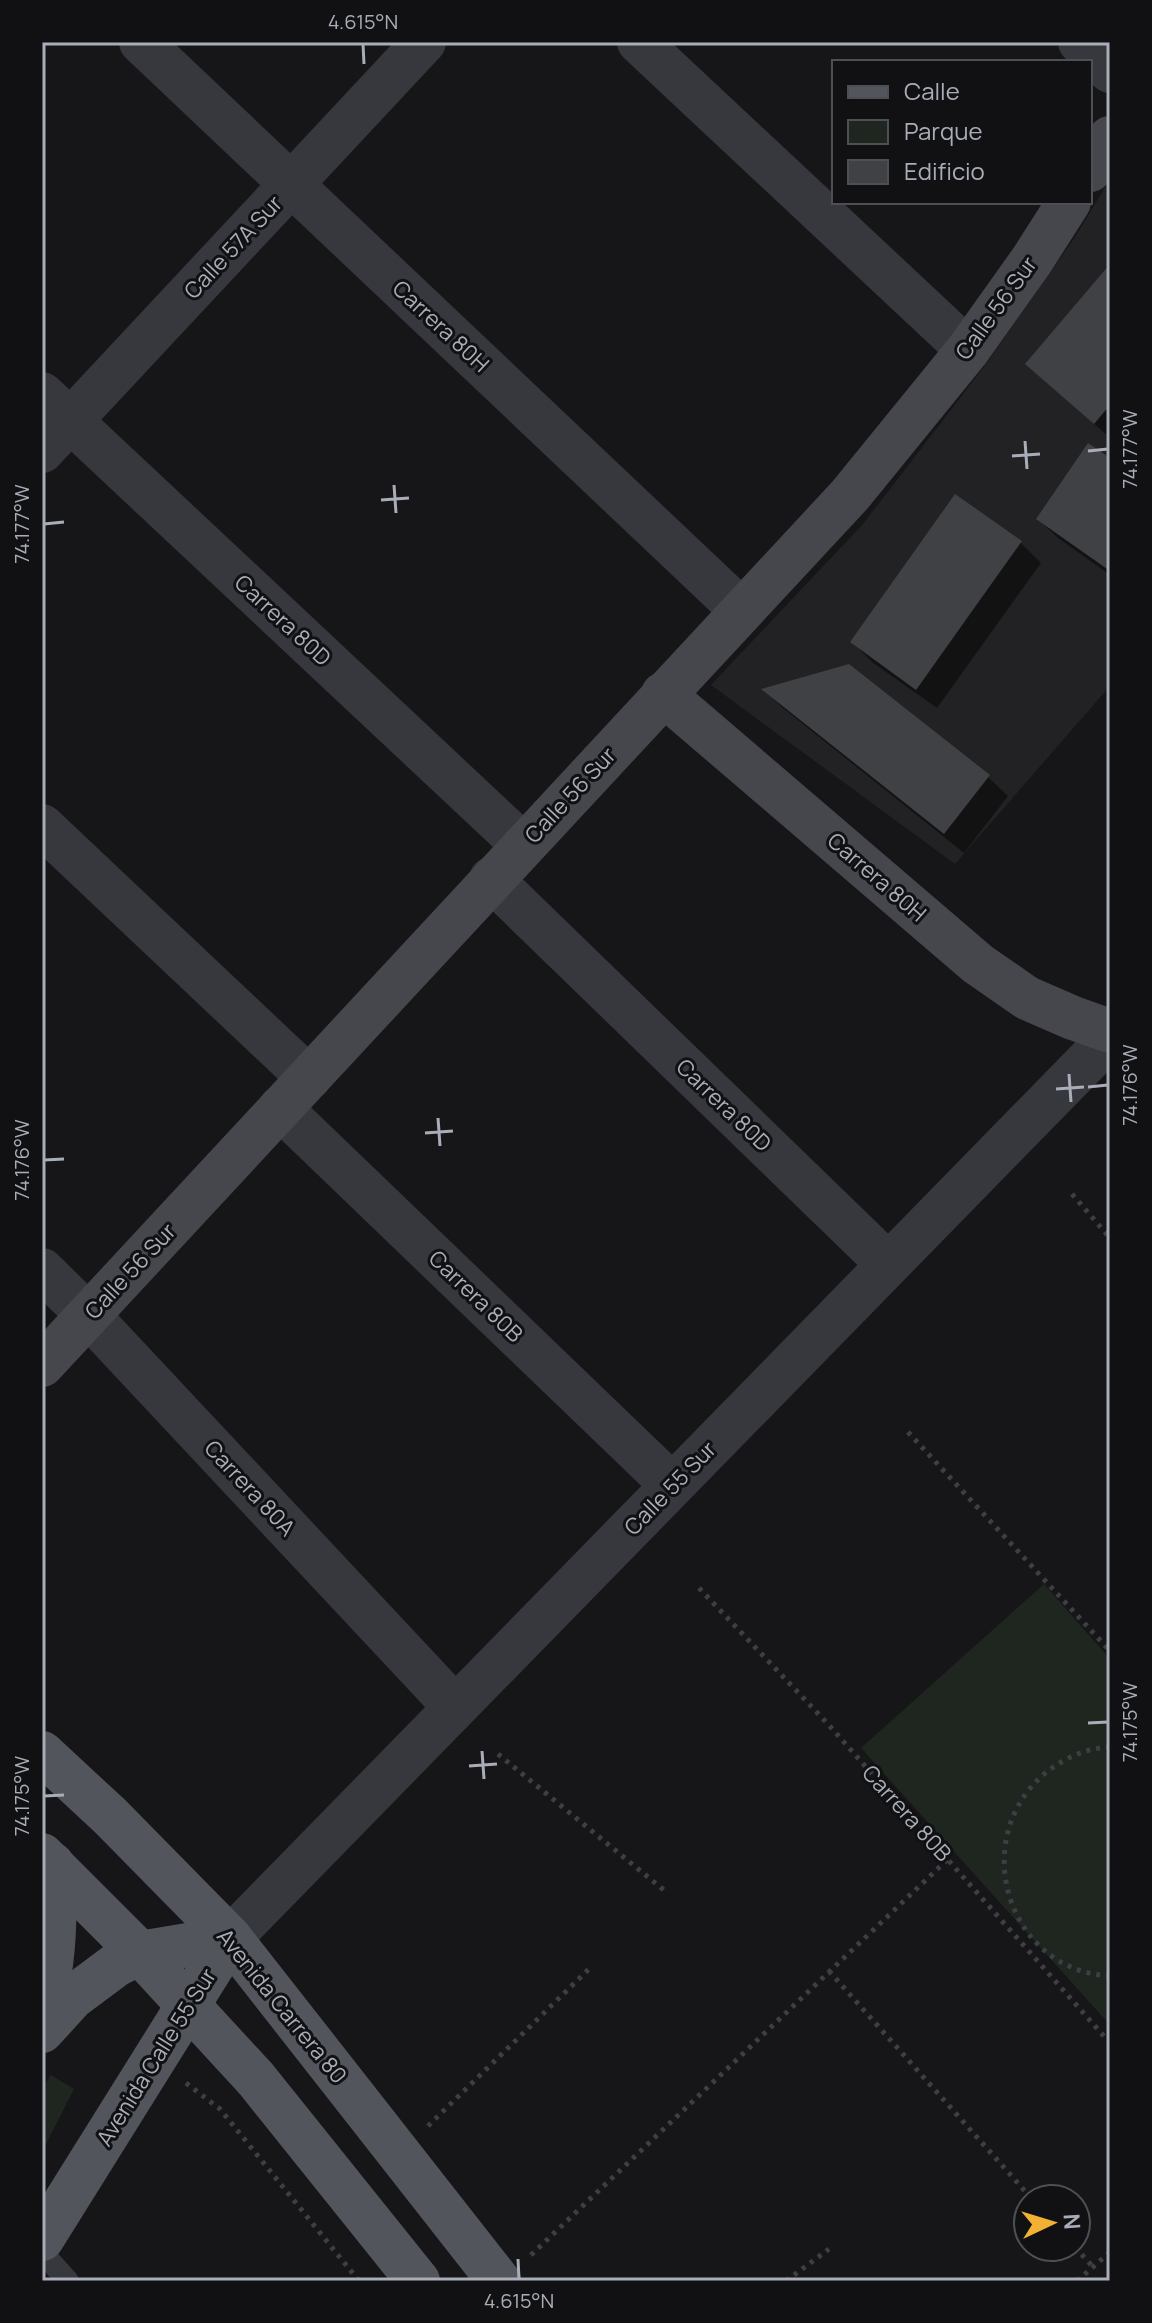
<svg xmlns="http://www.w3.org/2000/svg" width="1152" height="2323" font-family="Manrope,sans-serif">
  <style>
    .built { fill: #222225 }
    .green { fill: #1e261f }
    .shadow { fill: #0007 }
    .building { fill: #404145 }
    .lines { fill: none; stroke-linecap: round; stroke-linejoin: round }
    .path { stroke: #3d3f44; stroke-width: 5; stroke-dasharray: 4 6; stroke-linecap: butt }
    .lane { stroke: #37383d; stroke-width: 22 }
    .street { stroke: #37383d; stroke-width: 44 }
    .secondary { stroke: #45474d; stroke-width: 44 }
    .primary { stroke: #53555c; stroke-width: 44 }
    .ticks { fill: none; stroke: #a8adb8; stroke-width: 3 }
    .labels { text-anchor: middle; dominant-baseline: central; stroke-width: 6; stroke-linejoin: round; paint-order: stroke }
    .street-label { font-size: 22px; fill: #a8adb8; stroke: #111113 }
    .neatline { fill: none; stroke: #a8adb8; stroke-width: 3 }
    .ticks-label { font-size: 20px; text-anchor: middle; fill: #a8adb8 }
  </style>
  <rect width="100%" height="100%" fill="#161618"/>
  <polygon class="built" points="1110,179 1110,686 955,864 711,685 863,524 983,368 1075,237"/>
  <g class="green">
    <polygon points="1044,1584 1110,1659 1110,2025 861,1748"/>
    <polygon points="51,2075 74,2089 42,2152 42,2089"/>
  </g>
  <g class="shadow">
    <polygon points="1110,267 1110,438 1028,364"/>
    <polygon points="1110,460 1110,575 1058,538 1038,519"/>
    <polygon points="956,497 1021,543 1041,563 937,708 872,662 852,642"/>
    <polygon points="764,690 988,777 1008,796 964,853 783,708"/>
  </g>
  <g class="building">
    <polygon points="1110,264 1110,405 1094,424 1025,364"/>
    <polygon points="1088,443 1110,458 1110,571 1036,519"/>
    <polygon points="955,494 1022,541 916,690 850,642"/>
    <polygon points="849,664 990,775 944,834 761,689"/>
  </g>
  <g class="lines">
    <g class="path">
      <polyline points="1072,1194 1110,1238"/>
      <polyline points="908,1432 1110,1651"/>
      <polyline points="699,1588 827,1723 1110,2043"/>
      <path d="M1110 1747C1085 1748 1062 1759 1043 1775 968 1841 1008 1971 1110 1976"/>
      <polyline points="498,1754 665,1891"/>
      <polyline points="829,1971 1032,2199"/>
      <polyline points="186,2083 220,2109 359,2281"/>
      <polyline points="428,2126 590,1968"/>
      <polyline points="1075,2247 1093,2267"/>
      <polyline points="531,2255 948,1859"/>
      <polyline points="786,2281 829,2249"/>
      <polyline points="1077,2281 1110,2252"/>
    </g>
    <polyline class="lane" points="42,2252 68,2281"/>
    <g class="street">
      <polyline points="141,42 741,610"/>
      <polyline points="639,42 968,350"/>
      <polyline points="1080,42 1110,71"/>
      <polyline points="42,394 523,845"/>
      <polyline points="42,451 424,42"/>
      <polyline points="42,826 309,1078"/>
      <polyline points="491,879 888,1264"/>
      <polyline points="280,1108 672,1485"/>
      <polyline points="42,1270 88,1315 455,1707"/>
      <polyline points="230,1938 1110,1038"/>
    </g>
    <g class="secondary">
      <polyline points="1090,170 1110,138"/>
      <polyline points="663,694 978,964 1027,998 1073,1018 1110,1031"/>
      <polyline points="42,1365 850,495 968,350 1032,260 1069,202"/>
    </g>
    <g class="primary">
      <polyline points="42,1753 110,1816 230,1938 499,2281"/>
      <polyline points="42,1855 140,1953 256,2079 418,2281"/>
      <path d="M42 2010C55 1961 57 1914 52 1864"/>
      <polyline points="42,2031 73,1997 116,1965 140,1953 230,1938"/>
      <polyline points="42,2239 230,1938"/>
    </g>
  </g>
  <path class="ticks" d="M363 44 364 64M1025 441 1027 469M1088 451 1108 449M1012 456 1040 454M394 485 396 513M381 500 409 498M44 524 64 522M1069 1074 1071 1102M1088 1087 1108 1085M1056 1089 1084 1087M438 1118 440 1146M425 1133 453 1131M44 1160 64 1159M1088 1723 1108 1722M482 1751 484 1779M469 1766 497 1764M44 1796 64 1795M518 2259 519 2279"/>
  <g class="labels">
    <g class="street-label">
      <text transform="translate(233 247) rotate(-47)">Calle 57A Sur</text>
      <text transform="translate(996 308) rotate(-54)">Calle 56 Sur</text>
      <text transform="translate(441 326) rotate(43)">Carrera 80H</text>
      <text transform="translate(283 620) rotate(43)">Carrera 80D</text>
      <text transform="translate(570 795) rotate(-47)">Calle 56 Sur</text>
      <text transform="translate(877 877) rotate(41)">Carrera 80H</text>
      <text transform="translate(724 1105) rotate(44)">Carrera 80D</text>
      <text transform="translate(130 1271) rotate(-47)">Calle 56 Sur</text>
      <text transform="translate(476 1296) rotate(44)">Carrera 80B</text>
      <text transform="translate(250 1488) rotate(47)">Carrera 80A</text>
      <text transform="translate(670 1488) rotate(-46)">Calle 55 Sur</text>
      <text transform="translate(907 1813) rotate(48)">Carrera 80B</text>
      <text transform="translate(282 2006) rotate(51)">Avenida Carrera 80</text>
      <text transform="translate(156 2057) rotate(-58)">Avenida Calle 55 Sur</text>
    </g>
  </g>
  <rect width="1152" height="2323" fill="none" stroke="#111113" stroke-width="88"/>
  <rect x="832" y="60" width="260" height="144" fill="#111113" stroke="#4d4f55" stroke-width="2"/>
  <rect x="848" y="86" width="40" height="12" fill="#53555c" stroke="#4d4f55" stroke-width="2"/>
  <text x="904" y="100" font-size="24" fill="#a8adb8">Calle</text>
  <rect x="848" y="120" width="40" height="24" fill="#1e261f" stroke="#4d4f55" stroke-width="2"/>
  <text x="904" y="140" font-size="24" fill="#a8adb8">Parque</text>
  <rect x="848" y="160" width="40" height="24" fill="#404145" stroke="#4d4f55" stroke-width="2"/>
  <text x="904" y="180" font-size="24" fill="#a8adb8">Edificio</text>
  <g transform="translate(1052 2223) rotate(86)"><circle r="38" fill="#111113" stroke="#4d4f55" stroke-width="2"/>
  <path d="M0-6L14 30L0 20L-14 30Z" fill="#f2b134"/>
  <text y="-12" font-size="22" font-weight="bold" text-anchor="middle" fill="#a8adb8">N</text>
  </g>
  <rect x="44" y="44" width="1064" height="2235" class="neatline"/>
  <g class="ticks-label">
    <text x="363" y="29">4.615°N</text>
    <text transform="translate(1130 449) rotate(-90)" y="7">74.177°W</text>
    <text transform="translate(22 524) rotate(-90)" y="7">74.177°W</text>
    <text transform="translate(1130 1085) rotate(-90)" y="7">74.176°W</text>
    <text transform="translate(22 1160) rotate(-90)" y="7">74.176°W</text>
    <text transform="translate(1130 1722) rotate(-90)" y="7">74.175°W</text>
    <text transform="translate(22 1796) rotate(-90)" y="7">74.175°W</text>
    <text x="519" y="2308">4.615°N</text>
  </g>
</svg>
